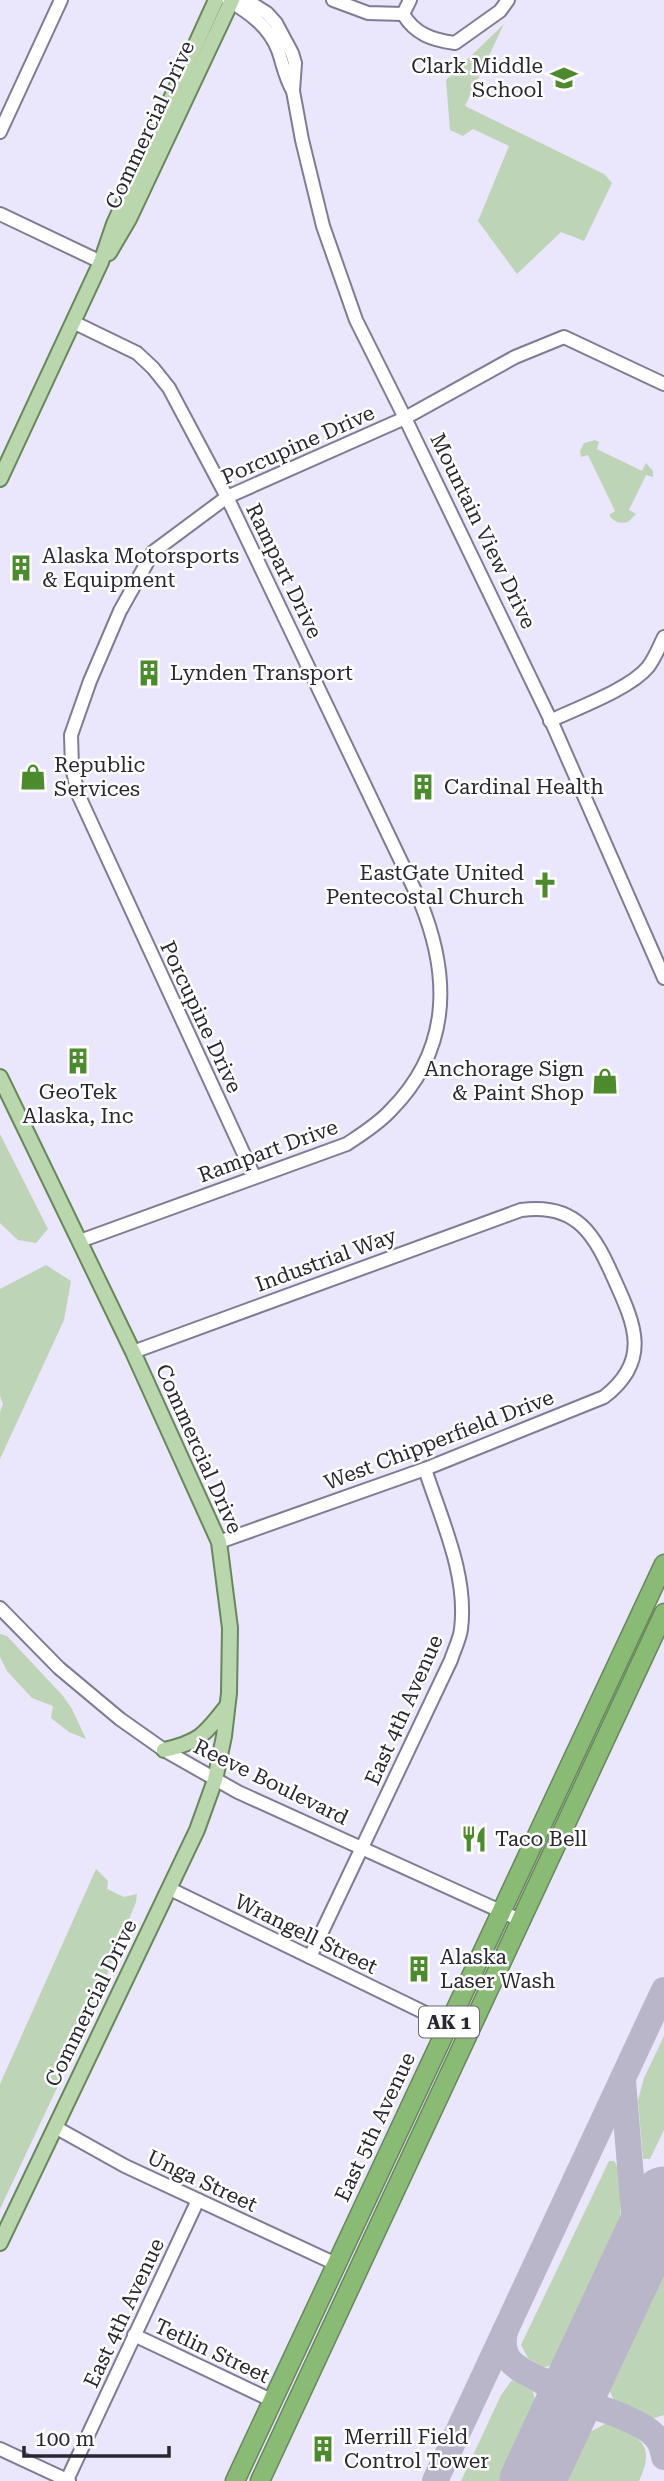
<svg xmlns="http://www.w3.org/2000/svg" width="664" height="2481" font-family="'Roboto Serif',serif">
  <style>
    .green { fill: #bed4b6 }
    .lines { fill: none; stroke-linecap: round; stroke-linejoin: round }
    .taxiway { stroke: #bab6ca; stroke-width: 26 }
    .runway { stroke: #bab6ca; stroke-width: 65 }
    .minor-casing { stroke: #817b95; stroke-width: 16 }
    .major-casing { stroke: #68875d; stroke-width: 18 }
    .highway-casing { stroke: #68875d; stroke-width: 21 }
    .minor { stroke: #fff; stroke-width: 12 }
    .major { stroke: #b9d6ac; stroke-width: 14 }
    .highway { stroke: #8abb75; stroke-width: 18 }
    .labels { text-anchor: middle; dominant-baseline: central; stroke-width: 5; stroke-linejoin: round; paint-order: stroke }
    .shield { fill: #fff; stroke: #69686f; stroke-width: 2 }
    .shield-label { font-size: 19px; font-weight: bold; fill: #292731 }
    .poi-label { font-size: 21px; fill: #292731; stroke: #fff; text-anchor: start }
    .street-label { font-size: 21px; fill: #292731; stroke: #fff }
  </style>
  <rect width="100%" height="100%" fill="#eae6fc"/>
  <g class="green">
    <polygon points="504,24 465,106 604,174 612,183 584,241 561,232 517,274 478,221 509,146 473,129 463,136 450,130 446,80"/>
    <path d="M595 440 599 442 597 449 642 471 646 463 653 471V477L646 475 629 510 636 514 628 522C619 524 614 522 609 515L615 511 588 455 581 457 580 451 584 443Z"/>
    <polygon points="0,1134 48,1229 36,1243 18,1240 0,1223"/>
    <polygon points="46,1265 71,1281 64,1320 0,1459 0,1412 3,1404 0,1396 0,1289"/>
    <polygon points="0,1634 7,1636 63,1696 72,1709 86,1739 69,1732 51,1718 53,1706 32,1698 7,1671 0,1657"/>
    <polygon points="96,1869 108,1881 107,1889 124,1897 137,1894 136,1902 88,2022 0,2209 0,2084"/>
    <polygon points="664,2036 664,2130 650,2159 643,2159 638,2100 644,2078"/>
    <polygon points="609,2161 614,2161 619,2170 621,2230 558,2362 544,2368 528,2358 521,2345"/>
    <polygon points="664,2267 664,2415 651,2419 615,2402 608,2388"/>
    <polygon points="512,2380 532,2389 537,2407 502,2481 461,2481 501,2395"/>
    <path d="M607 2423C639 2437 657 2443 639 2481H565L588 2433Z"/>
  </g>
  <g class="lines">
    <g class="taxiway">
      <polyline points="623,2081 636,2238 631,2270"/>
      <polyline points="631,2270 647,2249 664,2237"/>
      <path d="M505 2331C493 2387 569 2362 559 2424"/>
      <path d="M543 2381C565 2384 576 2378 588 2361"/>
      <path d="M559 2424C567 2416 574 2409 586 2407 601 2405 646 2425 656 2437 661 2443 663 2450 664 2457"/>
      <polyline points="435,2481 664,1990"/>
    </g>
    <polyline class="runway" points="532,2481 664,2199"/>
    <g class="minor-casing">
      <g id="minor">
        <path d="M228 0C248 12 269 26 278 50 283 64 285 78 293 91"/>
        <polyline points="246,0 267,13 276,23 292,53 295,63 293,91 302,140 323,226 356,320 405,418 553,725 664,978"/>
        <polyline points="333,0 368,13 403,14"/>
        <path d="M403 14C415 34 432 40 455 43L500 11 508 0"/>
        <polyline points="403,14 410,0"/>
        <polyline points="0,132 61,0"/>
        <polyline points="0,214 101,262"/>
        <path d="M73 322 137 353 153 368 169 388 227 497 420 901C451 977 451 1050 390 1111 378 1124 362 1134 347 1144L80 1241"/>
        <path d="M550 721C577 708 630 689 648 667 655 658 659 647 664 637"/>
        <polyline points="254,1176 78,794 72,767 71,735 90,681 120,611 153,552 227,497 405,418 515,357 564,337 664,384"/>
        <path d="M133 1352 521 1210C578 1202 595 1236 615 1281 635 1325 651 1361 604 1397L425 1469 219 1542"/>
        <polyline points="0,1608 59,1668 120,1719 164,1750 238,1792 520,1920"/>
        <polyline points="170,1889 448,2024"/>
        <path d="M310 1957 451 1660C454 1650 460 1639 461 1629 468 1575 441 1519 425 1469"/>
        <polyline points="55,2127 125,2166 336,2264"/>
        <polyline points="134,2335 273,2401"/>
        <polyline points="0,2449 69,2481"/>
        <polyline points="67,2480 198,2200"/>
      </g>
    </g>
    <g class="major-casing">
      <g id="major">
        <polyline points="109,253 129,219 232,0"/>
        <polyline points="0,479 101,262 114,224 216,0"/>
        <polyline points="0,1077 133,1352 219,1542 230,1628 229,1693 224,1736 215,1780 197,1830 0,2243"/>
        <path d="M164 1750C200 1742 205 1734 227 1706"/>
      </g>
    </g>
    <g class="highway-casing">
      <g id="highway">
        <polyline points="235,2481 664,1564"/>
        <polyline points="260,2481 664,1613"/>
      </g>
    </g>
    <use href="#minor" class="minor"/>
    <use href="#major" class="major"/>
    <use href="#highway" class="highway"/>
  </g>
  <defs>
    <g id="school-bare" transform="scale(2.1)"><path d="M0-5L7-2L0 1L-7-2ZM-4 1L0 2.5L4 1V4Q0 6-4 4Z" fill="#4b8b2c" stroke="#fff" stroke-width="2.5" paint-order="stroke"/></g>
    <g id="building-bare" transform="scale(2.1)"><path d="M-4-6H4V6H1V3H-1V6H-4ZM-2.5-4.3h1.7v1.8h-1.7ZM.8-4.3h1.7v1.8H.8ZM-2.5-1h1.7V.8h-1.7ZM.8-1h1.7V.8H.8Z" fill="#4b8b2c" stroke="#fff" stroke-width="2.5" paint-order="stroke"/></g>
    <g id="shop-bare" transform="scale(2.1)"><path d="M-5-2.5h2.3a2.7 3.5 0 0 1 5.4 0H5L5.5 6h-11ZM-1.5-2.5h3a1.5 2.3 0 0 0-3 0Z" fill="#4b8b2c" stroke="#fff" stroke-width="2.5" paint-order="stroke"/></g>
    <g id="church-bare" transform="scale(2.1)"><path d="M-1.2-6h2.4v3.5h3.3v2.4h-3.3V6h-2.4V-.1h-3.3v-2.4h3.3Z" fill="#4b8b2c" stroke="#fff" stroke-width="2.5" paint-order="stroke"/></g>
    <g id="restaurant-bare" transform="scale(2.1)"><path d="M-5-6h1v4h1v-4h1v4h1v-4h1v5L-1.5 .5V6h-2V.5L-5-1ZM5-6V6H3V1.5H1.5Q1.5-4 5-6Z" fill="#4b8b2c" stroke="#fff" stroke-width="2.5" paint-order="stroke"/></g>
  </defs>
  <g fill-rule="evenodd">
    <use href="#school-bare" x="564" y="78"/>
    <use href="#building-bare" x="21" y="568"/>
    <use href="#building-bare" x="149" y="673"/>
    <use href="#shop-bare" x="33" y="777"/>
    <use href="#building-bare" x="423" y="787"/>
    <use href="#church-bare" x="545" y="885"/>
    <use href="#building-bare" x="78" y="1061"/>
    <use href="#shop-bare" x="605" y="1081"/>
    <use href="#restaurant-bare" x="474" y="1839"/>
    <use href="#building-bare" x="419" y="1969"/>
    <use href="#building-bare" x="323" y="2449"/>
  </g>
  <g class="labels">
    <rect class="shield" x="419" y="2006.5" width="60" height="31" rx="5"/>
    <g class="shield-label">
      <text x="449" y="2022">AK 1</text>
    </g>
    <g class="poi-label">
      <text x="543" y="66" text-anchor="end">Clark Middle<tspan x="543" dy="24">School</tspan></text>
      <text x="42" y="556">Alaska Motorsports<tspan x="42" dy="24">&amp; Equipment</tspan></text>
      <text x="170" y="673">Lynden Transport</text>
      <text x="54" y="765">Republic<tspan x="54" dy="24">Services</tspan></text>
      <text x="444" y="787">Cardinal Health</text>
      <text x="524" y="873" text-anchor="end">EastGate United<tspan x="524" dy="24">Pentecostal Church</tspan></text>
      <text x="584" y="1069" text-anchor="end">Anchorage Sign<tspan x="584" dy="24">&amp; Paint Shop</tspan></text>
      <text x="78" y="1092" text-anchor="middle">GeoTek<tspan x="78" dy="24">Alaska, Inc</tspan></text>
      <text x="495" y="1839">Taco Bell</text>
      <text x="440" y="1957">Alaska<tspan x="440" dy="24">Laser Wash</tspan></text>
      <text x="344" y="2437">Merrill Field<tspan x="344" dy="24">Control Tower</tspan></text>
    </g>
    <g class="street-label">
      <text transform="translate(150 125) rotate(-65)">Commercial Drive</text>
      <text transform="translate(298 445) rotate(-24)">Porcupine Drive</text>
      <text transform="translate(483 531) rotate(64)">Mountain View Drive</text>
      <text transform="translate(284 571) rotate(64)">Rampart Drive</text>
      <text transform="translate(201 1017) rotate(65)">Porcupine Drive</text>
      <text transform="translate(268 1151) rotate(-20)">Rampart Drive</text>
      <text transform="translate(326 1260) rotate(-20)">Industrial Way</text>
      <text transform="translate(439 1440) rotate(-21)">West Chipperfield Drive</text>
      <text transform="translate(199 1449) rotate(66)">Commercial Drive</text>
      <text transform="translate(404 1710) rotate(-66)">East 4th Avenue</text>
      <text transform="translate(271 1782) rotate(26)">Reeve Boulevard</text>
      <text transform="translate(306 1934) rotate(26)">Wrangell Street</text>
      <text transform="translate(91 2003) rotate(-64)">Commercial Drive</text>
      <text transform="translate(375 2127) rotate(-65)">East 5th Avenue</text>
      <text transform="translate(202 2181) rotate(25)">Unga Street</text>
      <text transform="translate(124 2313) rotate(-65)">East 4th Avenue</text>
      <text transform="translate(212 2351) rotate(25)">Tetlin Street</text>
    </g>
  </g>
  <path d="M24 2446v10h145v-10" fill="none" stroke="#292731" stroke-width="3.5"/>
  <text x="35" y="2446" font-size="21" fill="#292731" stroke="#ffffff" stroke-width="5" paint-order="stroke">100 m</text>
</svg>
